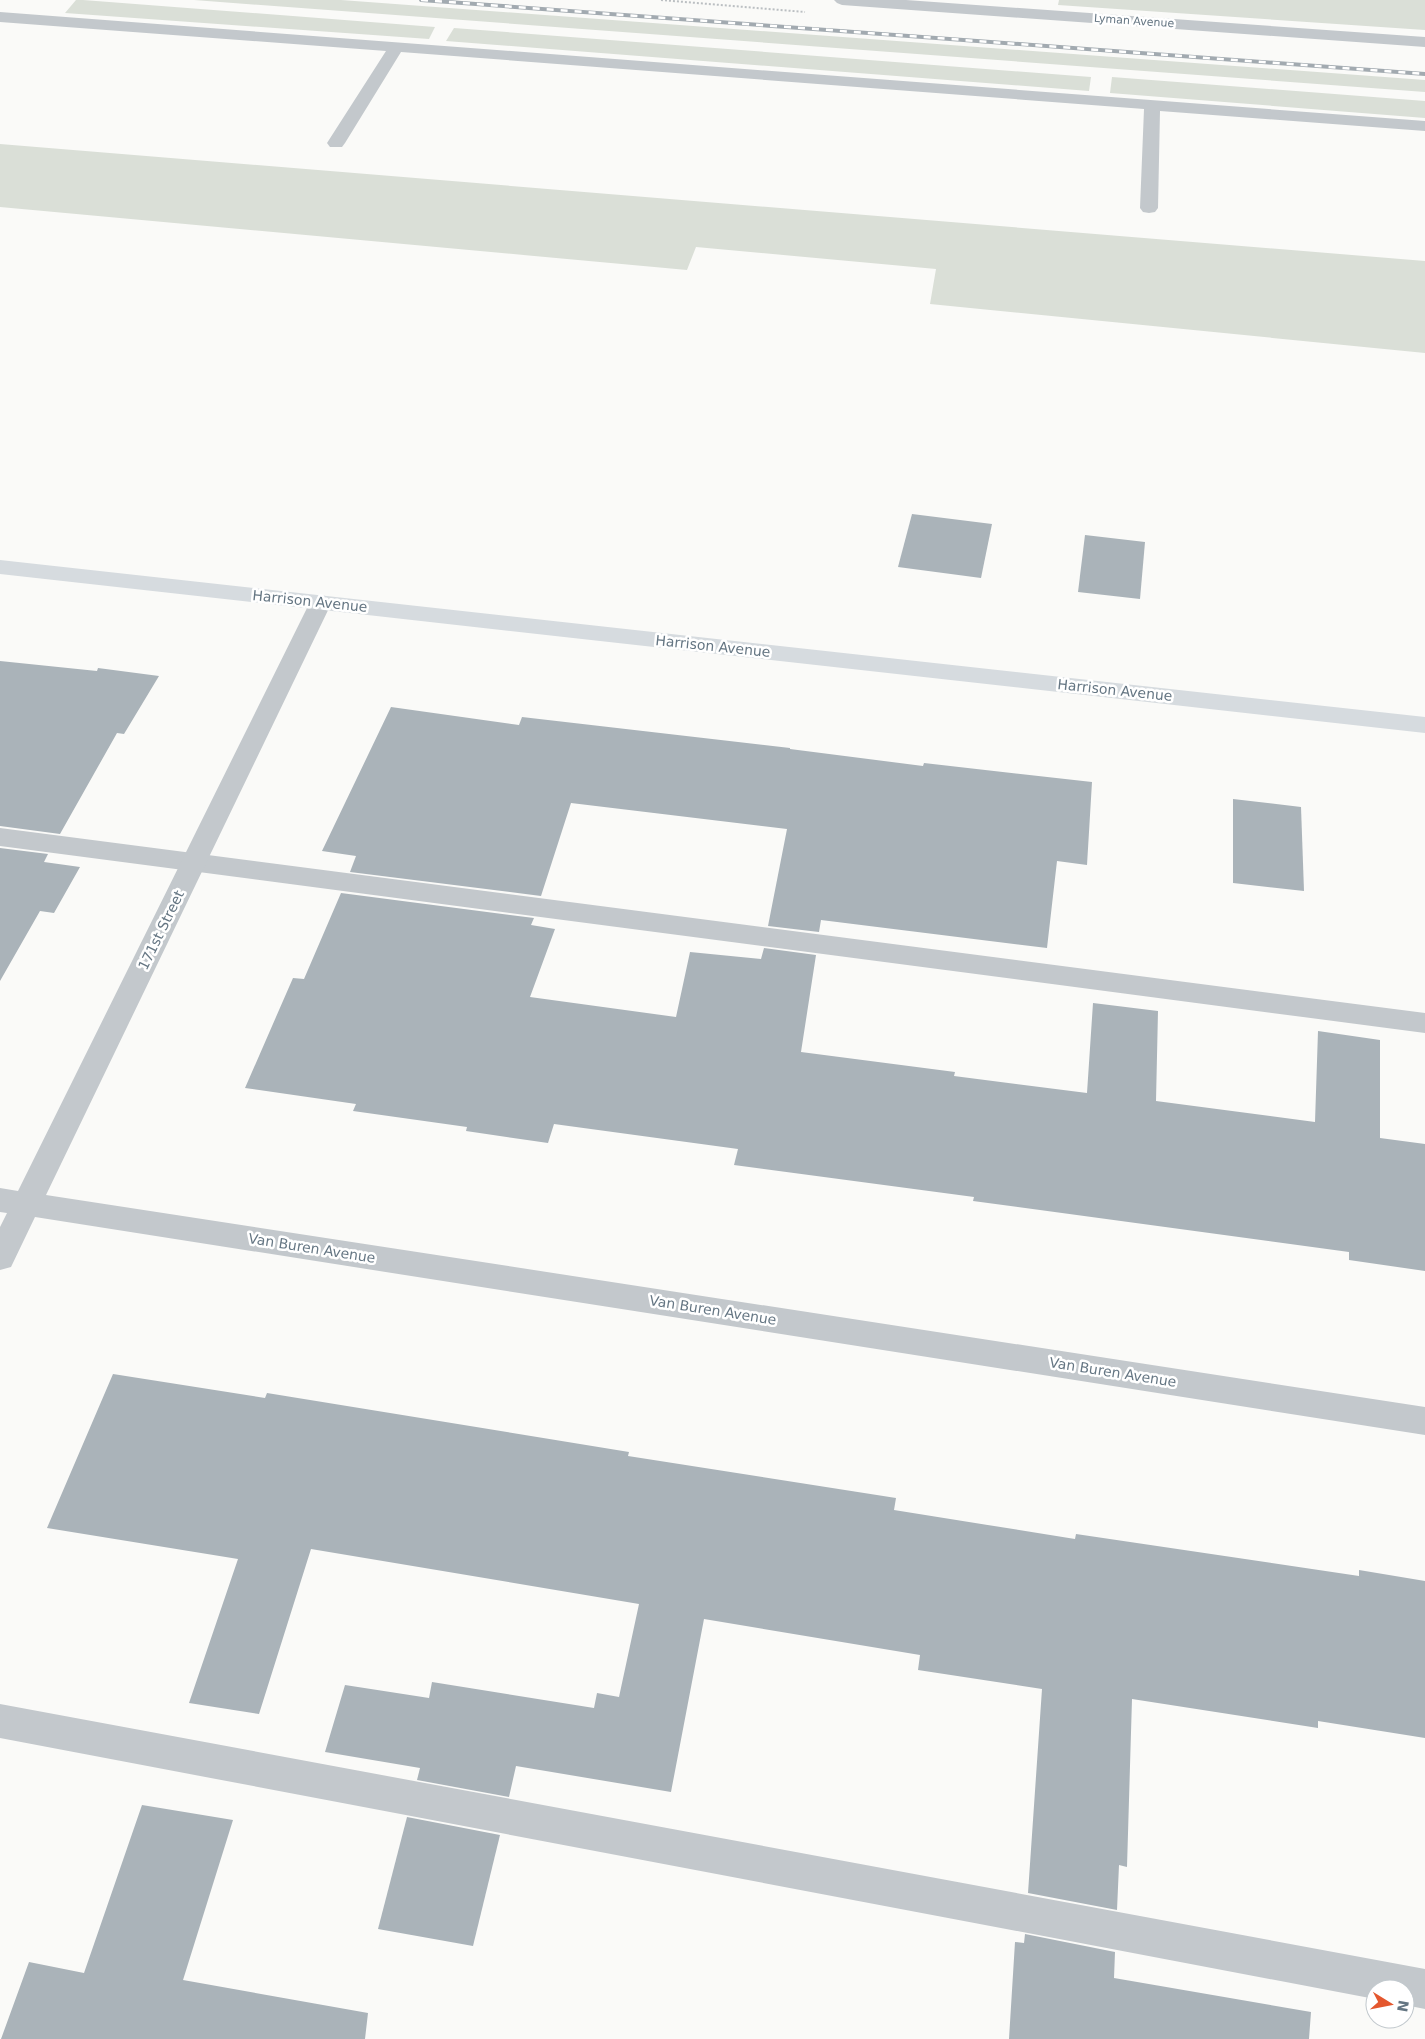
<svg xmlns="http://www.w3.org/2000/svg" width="1425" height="2039" font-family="'DejaVu Sans',sans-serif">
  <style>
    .green { fill: #dadfd7 }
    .building { fill: #aab3b9 }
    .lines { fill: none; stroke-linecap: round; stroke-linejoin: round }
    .path { stroke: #bbbfc2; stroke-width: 2; stroke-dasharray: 2 2; stroke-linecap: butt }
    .lane { fill: #c3c8cc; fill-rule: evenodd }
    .street { fill: #c3c8cc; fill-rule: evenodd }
    .secondary { fill: #d6dbdf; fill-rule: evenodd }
    .rail-casing { stroke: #a2aab0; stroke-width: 4 }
    .rail { stroke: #fff; stroke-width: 2.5; stroke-dasharray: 7; stroke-linecap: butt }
    .labels { text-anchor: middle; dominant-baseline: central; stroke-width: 5; stroke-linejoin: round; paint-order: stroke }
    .far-street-label { font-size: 11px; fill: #657683; stroke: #fff }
    .street-label { font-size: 14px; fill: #657683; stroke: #fff }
  </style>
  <rect width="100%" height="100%" fill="#fafaf8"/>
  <g class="green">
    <polygon points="76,0 83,0 435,27 429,39 65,13"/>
    <polygon points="194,0 341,0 1358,75 1425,80 1425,92"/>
    <polygon points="1059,0 1425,0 1425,30 1058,5"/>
    <polygon points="454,28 1091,77 1089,91 446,41"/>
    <polygon points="1112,77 1425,101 1425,118 1110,93"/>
    <polygon points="0,144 1425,261 1425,353 930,304 936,269 696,247 687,270 0,207"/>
  </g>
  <g class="building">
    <polygon points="912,514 992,524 981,578 898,567"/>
    <polygon points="1085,535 1145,542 1140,599 1078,592"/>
    <polygon points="0,661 97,671 98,668 159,676 124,734 117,733 60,834 0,826"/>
    <polygon points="391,707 519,725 522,717 790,748 790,749 923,766 924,763 1092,782 1087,865 1057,861 1047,948 821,920 819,932 768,926 787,829 571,803 541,896 350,872 356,856 322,851"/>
    <polygon points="1233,799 1301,807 1304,891 1233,883"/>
    <polygon points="0,848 48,854 44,862 80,867 54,913 40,911 0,981"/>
    <polygon points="341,893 534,918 531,925 555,929 530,997 676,1017 690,952 761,959 764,948 816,955 801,1052 955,1072 954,1076 1087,1093 1093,1003 1158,1011 1156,1101 1315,1122 1318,1031 1380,1040 1380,1138 1425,1144 1425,1271 1349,1260 1349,1252 973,1201 974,1197 734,1165 738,1149 554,1124 548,1143 466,1131 467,1127 353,1111 356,1104 245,1088 293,978 304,979"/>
    <polygon points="113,1374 265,1398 267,1393 629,1452 628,1456 896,1498 894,1510 1075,1539 1076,1534 1359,1576 1359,1570 1425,1581 1425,1738 1318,1721 1318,1728 1132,1699 1127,1867 1119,1865 1117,1910 1028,1893 1042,1689 918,1670 920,1655 704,1619 671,1792 516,1766 509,1797 417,1780 420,1768 325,1752 345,1685 429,1698 432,1682 594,1708 597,1693 619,1697 639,1604 311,1549 259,1714 189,1703 238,1559 47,1528"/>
    <polygon points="142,1805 233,1820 183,1980 368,2013 365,2039 1,2039 29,1962 84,1973"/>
    <polygon points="407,1817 500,1835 473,1946 378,1929"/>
    <polygon points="1025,1934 1115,1952 1114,1978 1311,2012 1309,2039 1009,2039 1015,1942 1024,1943"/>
  </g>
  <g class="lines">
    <polyline class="path" points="661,0 805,12"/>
    <g class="lane">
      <polygon points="0,12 1425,121 1425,131 1160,111 1158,208 1155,212 1149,213 1143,212 1140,208 1144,109 401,52 345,143 342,147 330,147 327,143 386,51 0,22"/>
      <polygon points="0,828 1425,1013 1425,1033 0,846"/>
      <polygon points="0,1704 1425,1969 1425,2009 1405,2005 1405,1989 1375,1989 1375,1999 0,1738"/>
    </g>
    <g class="street">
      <polygon points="834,0 906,0 1425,37 1425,47 842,5 837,3"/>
      <polygon points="321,595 329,597 332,602 46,1195 1425,1407 1425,1435 35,1217 11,1267 0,1270 0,1227 7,1213 0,1212 0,1188 18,1191 310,602 313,597"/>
    </g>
    <polygon class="secondary" points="0,560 1425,717 1425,733 0,574"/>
    <g class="rail-casing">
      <polyline id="rail" points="421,0 1425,74"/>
    </g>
    <use href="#rail" class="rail"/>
  </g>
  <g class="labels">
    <g class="far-street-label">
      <text transform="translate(1134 21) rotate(4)">Lyman Avenue</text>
    </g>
    <g class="street-label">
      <text transform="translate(310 601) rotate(6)">Harrison Avenue</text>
      <text transform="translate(713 646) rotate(6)">Harrison Avenue</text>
      <text transform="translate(1115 690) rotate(6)">Harrison Avenue</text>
      <text transform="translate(161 930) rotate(-64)">171st Street</text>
      <text transform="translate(312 1248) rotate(9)">Van Buren Avenue</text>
      <text transform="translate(713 1310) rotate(9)">Van Buren Avenue</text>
      <text transform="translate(1113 1372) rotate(9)">Van Buren Avenue</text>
    </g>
  </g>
  <g transform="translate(1390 2004) rotate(100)"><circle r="24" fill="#ffffff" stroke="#c1c8cd"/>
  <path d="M0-4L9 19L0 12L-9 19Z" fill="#e4572e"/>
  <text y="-8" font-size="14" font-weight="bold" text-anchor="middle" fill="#657683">N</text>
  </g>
</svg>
